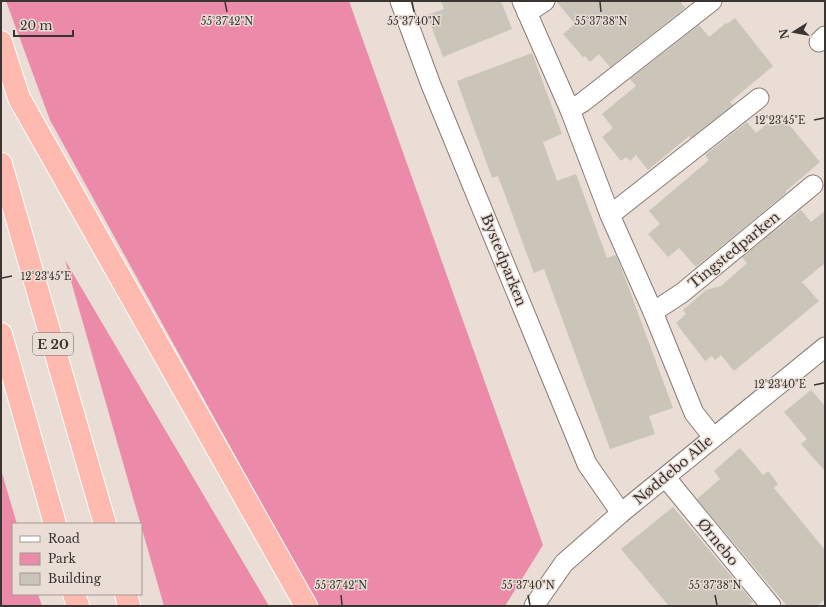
<svg xmlns="http://www.w3.org/2000/svg" width="826" height="607" font-family="'Libre Baskerville',serif">
  <style>
    .green { fill: #ec8aa9 }
    .building { fill: #cac4b9 }
    .lines { fill: none; stroke-linecap: round; stroke-linejoin: round }
    .street-casing { stroke: #877c75; stroke-width: 21 }
    .highway-casing { stroke: #fff; stroke-width: 24 }
    .street { stroke: #fff; stroke-width: 19 }
    .highway { stroke: #febaaf; stroke-width: 22 }
    .ticks { fill: none; stroke: #3a3532; stroke-width: 1.5 }
    .labels { text-anchor: middle; dominant-baseline: central; stroke-width: 3; stroke-linejoin: round; paint-order: stroke }
    .shield { fill: #e9ddd5; stroke: #6e6763; stroke-width: 1 }
    .shield-label { font-size: 13px; font-weight: bold; fill: #3a3532 }
    .street-label { font-size: 14px; fill: #3a3532; stroke: #e9ddd5 }
    .ticks-label { font-size: 10px; text-anchor: middle; fill: #3a3532; stroke: #e9ddd5; stroke-width: 3; stroke-linejoin: round; paint-order: stroke }
  </style>
  <rect width="100%" height="100%" fill="#e9ddd5"/>
  <g class="green">
    <polygon points="6,1 349,1 543,545 505,606 318,606 50,120"/>
    <polygon points="65,260 269,606 164,606"/>
    <polygon points="1,470 17,524 13,524 13,594 38,594 42,606 1,606"/>
  </g>
  <g class="building">
    <polygon points="441,1 501,1 512,29 443,57 427,15 444,9"/>
    <polygon points="556,1 680,1 685,8 610,67 599,54 590,62 585,56 583,57 563,34 575,24"/>
    <polygon points="735,18 773,66 730,102 733,105 691,138 689,136 648,170 636,155 630,161 626,157 621,161 602,137 613,128 602,114 636,86 630,79 699,25 709,37 726,23 727,24"/>
    <polygon points="532,53 562,134 543,142 557,181 576,174 607,258 616,255 621,267 673,408 649,416 655,434 610,449 544,269 534,273 498,176 492,178 457,81"/>
    <polygon points="782,116 820,162 786,191 786,193 696,267 679,248 668,257 648,234 660,224 649,211 709,160 705,155 747,122 756,133 773,119 775,121"/>
    <polygon points="801,210 811,222 825,211 825,263 802,282 819,301 734,371 721,355 715,360 712,356 705,361 676,323 686,314 683,310 706,290 721,286 747,263 742,257"/>
    <polygon points="811,390 825,406 825,471 801,444 807,439 784,412"/>
    <polygon points="740,448 763,475 768,471 778,484 774,488 825,550 825,599 817,606 787,606 697,499 720,479 714,471"/>
    <polygon points="673,507 753,602 748,606 669,606 621,549"/>
  </g>
  <g class="lines">
    <g class="street-casing">
      <g id="street">
        <polyline points="400,1 431,85 587,464 621,513"/>
        <polyline points="522,1 570,110 610,215 653,312 694,413 713,437"/>
        <polyline points="527,13 545,1"/>
        <polyline points="819,42 825,36"/>
        <polyline points="570,110 583,102 712,1"/>
        <polyline points="610,215 759,98"/>
        <polyline points="653,312 682,293 813,185"/>
        <polyline points="666,478 771,606"/>
        <polyline points="534,606 564,563 621,513 825,347"/>
      </g>
    </g>
    <g class="highway-casing">
      <g id="highway">
        <polyline points="1,42 19,98 306,606"/>
        <polyline points="1,164 105,524"/>
        <polyline points="1,334 55,524"/>
        <polyline points="74,594 78,606"/>
        <polyline points="126,594 129,606"/>
      </g>
    </g>
    <use href="#street" class="street"/>
    <use href="#highway" class="highway"/>
  </g>
  <path class="ticks" d="M225 2 227 12M412 2 414 12M600 2 601 12M814 120 824 118M2 278 12 276M814 385 824 383M341 595 342 605M528 595 530 605M715 595 717 605"/>
  <g class="labels">
    <rect class="shield" x="33" y="333" width="40" height="22" rx="3"/>
    <g class="shield-label">
      <text x="53" y="344">E 20</text>
    </g>
    <g class="street-label">
      <text transform="translate(734 250) rotate(-39)">Tingstedparken</text>
      <text transform="translate(504 260) rotate(68)">Bystedparken</text>
      <text transform="translate(673 470) rotate(-40)">Nøddebo Alle</text>
      <text transform="translate(718 542) rotate(51)">Ørnebo</text>
    </g>
  </g>
  <g class="ticks-label">
    <text x="227" y="25">55°37'42"N</text>
    <text x="414" y="25">55°37'40"N</text>
    <text x="601" y="25">55°37'38"N</text>
    <text x="780" y="124">12°23'45"E</text>
    <text x="46" y="280">12°23'45"E</text>
    <text x="780" y="388">12°23'40"E</text>
    <text x="341" y="589">55°37'42"N</text>
    <text x="528" y="589">55°37'40"N</text>
    <text x="715" y="589">55°37'38"N</text>
  </g>
  <rect width="826" height="607" fill="none" stroke="#3a3532" stroke-width="4"/>
  <rect x="12" y="523" width="130" height="72" fill="#e9ddd5" stroke="#a39a94"/>
  <rect x="20" y="536" width="20" height="6" fill="#ffffff" stroke="#a39a94"/>
  <text x="48" y="543" font-size="12" fill="#3a3532">Road</text>
  <rect x="20" y="553" width="20" height="12" fill="#ec8aa9" stroke="#a39a94"/>
  <text x="48" y="563" font-size="12" fill="#3a3532">Park</text>
  <rect x="20" y="573" width="20" height="12" fill="#cac4b9" stroke="#a39a94"/>
  <text x="48" y="583" font-size="12" fill="#3a3532">Building</text>
  <g transform="translate(794 32) rotate(259)" stroke="#e9ddd5" stroke-width="3" paint-order="stroke">
  <path d="M0-3L7 15L0 10L-7 15Z" fill="#3a3532"/>
  <text y="-6" font-size="11" font-weight="bold" text-anchor="middle" fill="#3a3532">N</text>
  </g>
  <path d="M14 30v6h59v-6" fill="none" stroke="#3a3532" stroke-width="2"/>
  <text x="20" y="30" font-size="12" fill="#3a3532" stroke="#e9ddd5" stroke-width="3" paint-order="stroke">20 m</text>
</svg>
